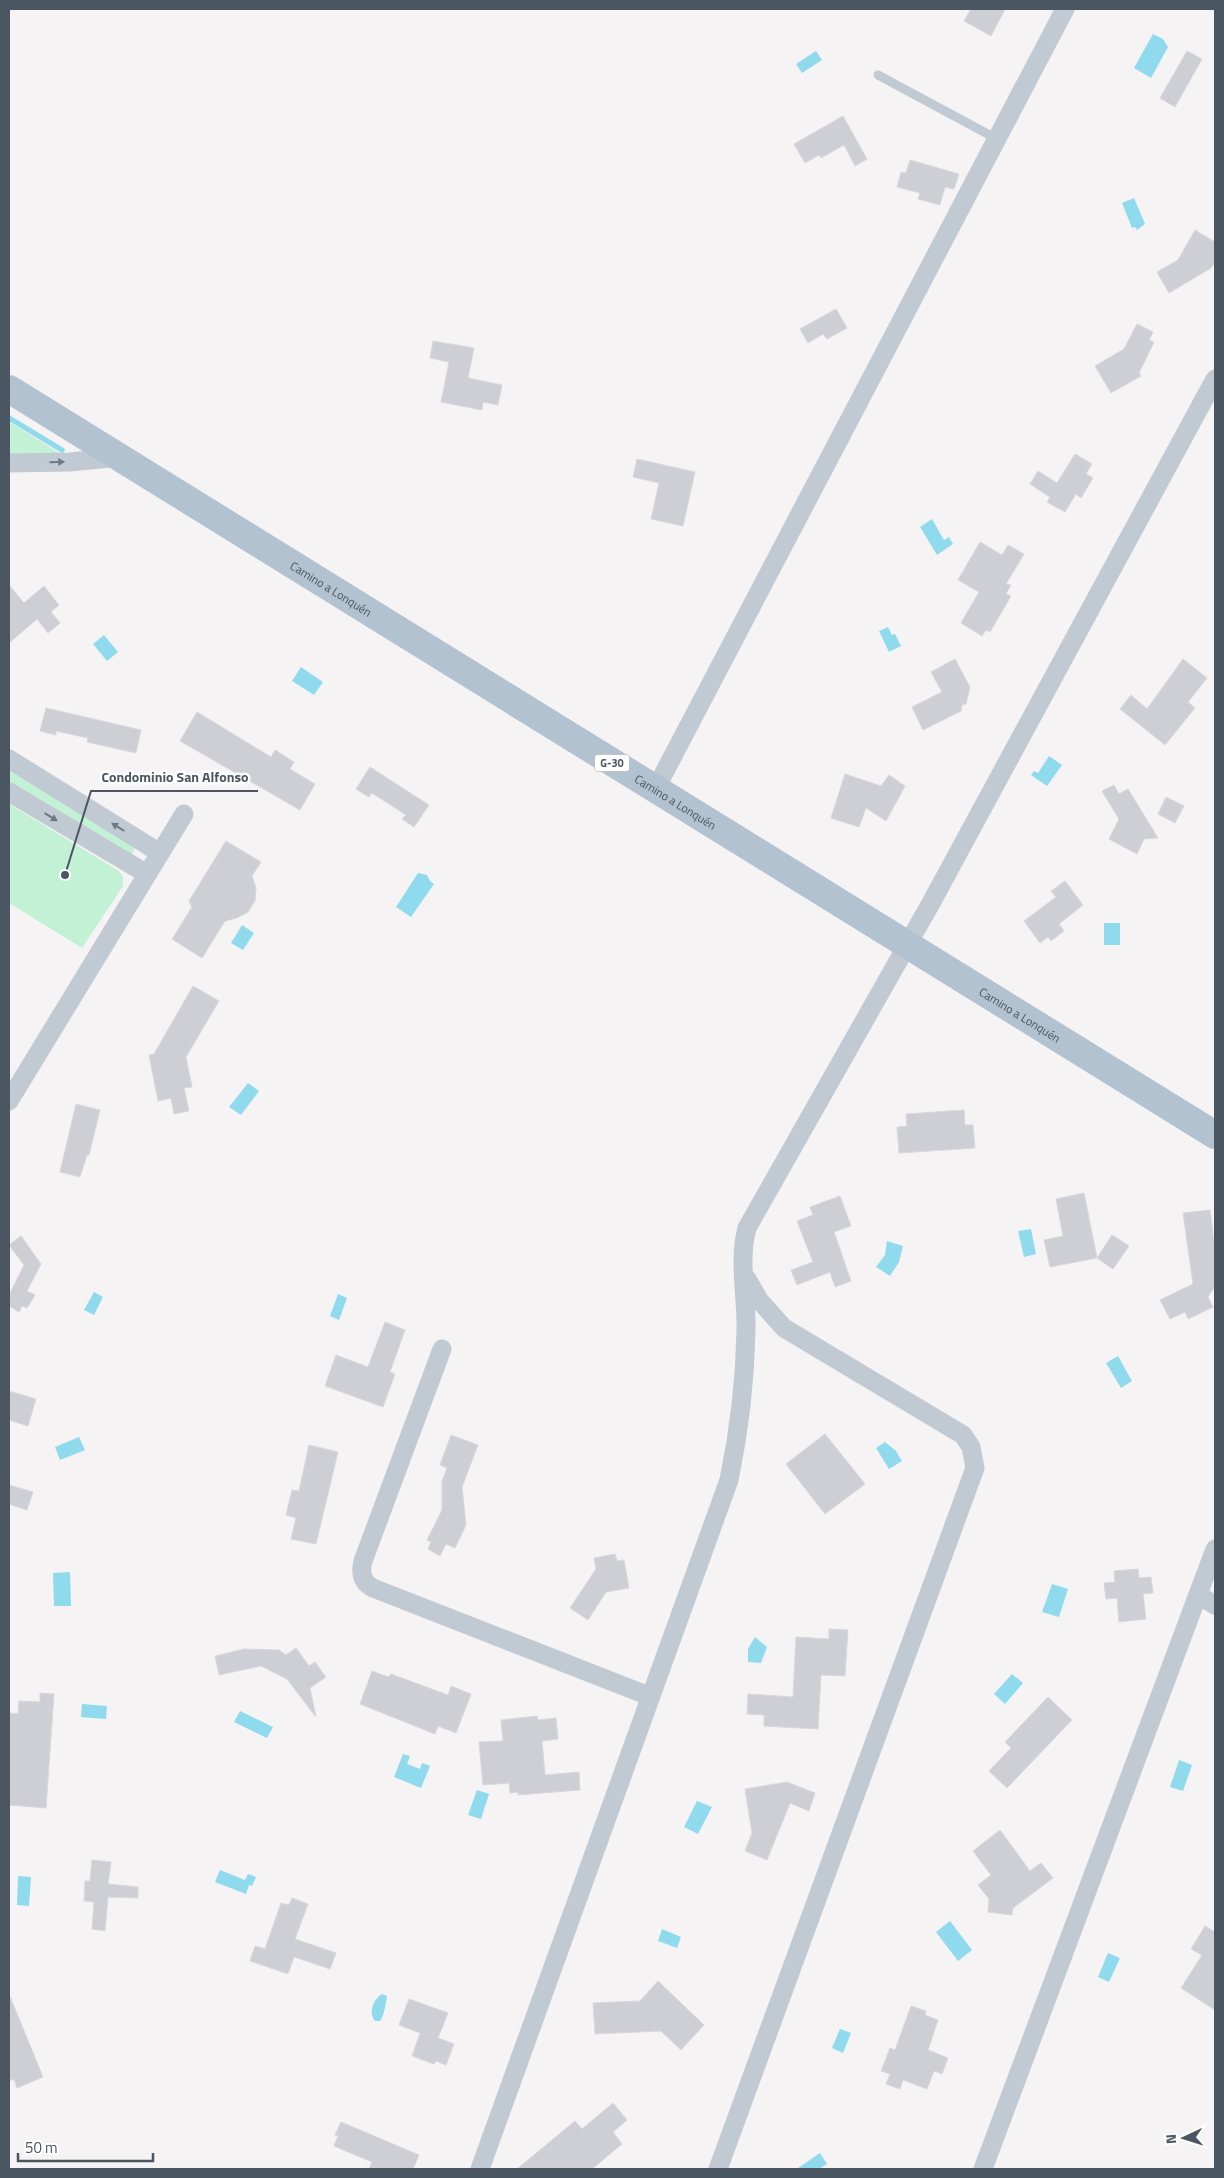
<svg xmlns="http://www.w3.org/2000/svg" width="1224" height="2178" font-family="'Titillium Web',sans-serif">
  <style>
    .green { fill: #c3f1d5 }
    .water { fill: #90daee }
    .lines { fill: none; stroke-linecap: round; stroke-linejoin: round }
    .stream { stroke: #90daee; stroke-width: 5.5 }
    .building { fill: #cdcfd5; stroke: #d7d9de }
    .lane { stroke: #c1cad2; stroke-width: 9 }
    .street { stroke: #c1cad2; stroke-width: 19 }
    .primary { stroke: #b3c2d1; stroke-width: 28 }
    .oneway { fill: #6e7983 }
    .labels { text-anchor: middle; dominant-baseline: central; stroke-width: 5; stroke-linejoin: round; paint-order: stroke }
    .shield { fill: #fff; stroke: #808990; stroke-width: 1 }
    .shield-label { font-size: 11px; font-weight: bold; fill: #4a5661 }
    .street-label { font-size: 12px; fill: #4a5661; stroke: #fff }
    .leader { fill: none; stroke: #4a5661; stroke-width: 2 }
    .callout-dot { fill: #4a5661; stroke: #fff; stroke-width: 2 }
    .callout-label { font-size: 14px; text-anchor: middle; font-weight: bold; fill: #4a5661; stroke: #fff; stroke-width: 5; stroke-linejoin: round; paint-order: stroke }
  </style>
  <rect width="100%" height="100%" fill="#f5f3f3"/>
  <g class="green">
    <polygon points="9,422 58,452 58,456 9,454"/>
    <polygon points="9,766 135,846 132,856 9,786"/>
    <polygon points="9,804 119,871 123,877 123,886 82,948 9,903"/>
  </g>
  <g class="water">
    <polygon points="1153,34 1163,39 1168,47 1151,78 1134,68"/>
    <polygon points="816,51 822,60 802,73 796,64"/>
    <polygon points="1134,198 1145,224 1137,230 1135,227 1132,228 1122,203"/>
    <polygon points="932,519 944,540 949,537 953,544 937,555 920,527"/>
    <polygon points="888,627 892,635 895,634 901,646 889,652 879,631"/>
    <polygon points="104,635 118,652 107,661 93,644"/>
    <polygon points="301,667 323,682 314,695 292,681"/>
    <polygon points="1049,756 1062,765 1047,786 1031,775 1034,771 1038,773"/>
    <polygon points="418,873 427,875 430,881 434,884 411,917 396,907"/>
    <rect x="1104" y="923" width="16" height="22"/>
    <polygon points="242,925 254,933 243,950 231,943"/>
    <polygon points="248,1083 259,1091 241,1115 229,1107"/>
    <polygon points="1031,1229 1036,1254 1024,1257 1018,1231"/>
    <polygon points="887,1241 903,1246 899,1262 890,1276 876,1267 885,1255"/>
    <polygon points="94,1292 103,1297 94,1315 84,1310"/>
    <polygon points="338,1294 347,1298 339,1320 330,1316"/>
    <polygon points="1118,1356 1132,1381 1121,1388 1106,1363"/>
    <polygon points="79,1437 85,1450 60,1460 55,1447"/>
    <polygon points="885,1442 896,1451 902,1461 889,1469 876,1448"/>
    <polygon points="70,1572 71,1606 54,1606 53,1573"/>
    <polygon points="1052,1584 1068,1589 1059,1617 1042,1612"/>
    <polygon points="755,1637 767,1647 761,1663 748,1662 748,1649"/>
    <polygon points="1012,1674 1023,1683 1005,1704 994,1694"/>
    <polygon points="82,1704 107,1706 106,1719 81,1717"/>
    <polygon points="240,1711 273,1727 267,1738 234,1722"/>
    <polygon points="403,1754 410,1756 407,1764 420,1769 422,1763 430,1766 421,1788 394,1777"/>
    <polygon points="1179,1760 1192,1765 1183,1791 1170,1787"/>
    <polygon points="477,1790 489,1794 481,1819 468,1815"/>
    <polygon points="697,1801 712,1807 698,1834 684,1827"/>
    <polygon points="220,1870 245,1880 248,1874 256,1877 252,1886 249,1885 246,1894 215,1882"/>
    <polygon points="18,1876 31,1877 29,1906 17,1905"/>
    <polygon points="950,1921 972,1950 958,1961 936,1932"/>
    <polygon points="662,1929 681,1937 677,1948 658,1941"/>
    <polygon points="1108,1953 1120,1958 1109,1982 1098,1977"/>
    <path d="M382 1994 387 1996C386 2003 384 2016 380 2021H375C368 2013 373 1999 382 1994Z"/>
    <polygon points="840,2029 851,2033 843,2053 832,2048"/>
    <polygon points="820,2153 827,2164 819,2169 799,2169 798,2168"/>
  </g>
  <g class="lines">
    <polyline class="stream" points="9,418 62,450"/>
  </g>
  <g class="building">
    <polygon points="971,9 1005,9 991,36 964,21"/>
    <polygon points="1187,51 1202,59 1175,107 1160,98"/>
    <polygon points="843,116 867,159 855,166 844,145 821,158 819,155 805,163 794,144"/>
    <polygon points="910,160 959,174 954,189 945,187 940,205 918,199 920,193 897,187 901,172 906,173"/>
    <polygon points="1195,230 1215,242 1215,262 1211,268 1169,293 1157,272 1178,260"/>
    <polygon points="836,309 847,328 827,339 823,334 808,343 800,329"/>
    <polygon points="1137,324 1153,332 1149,340 1154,342 1139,373 1141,376 1111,393 1095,366 1124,349"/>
    <polygon points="433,341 474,348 468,378 502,385 498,405 483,402 482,410 441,402 449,362 430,358"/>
    <polygon points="1075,454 1092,464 1086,474 1093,478 1081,498 1076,494 1065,512 1047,502 1050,497 1030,484 1038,471 1057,483"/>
    <polygon points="637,459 695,472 683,526 651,519 659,483 633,477"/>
    <polygon points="980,542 1002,555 1008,545 1024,554 1006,584 1011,585 1006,594 1011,596 990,632 986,630 982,636 961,623 979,592 958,580"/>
    <polygon points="9,585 24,603 44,586 59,605 51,612 60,623 48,633 37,619 9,643"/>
    <polygon points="955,659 970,687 966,704 962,705 961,711 923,730 912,707 942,692 931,672"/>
    <polygon points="1183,659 1207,678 1188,702 1195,708 1165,745 1120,709 1131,695 1147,709"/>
    <polygon points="46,708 141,730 136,753 87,742 88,738 56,731 56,735 40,731"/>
    <polygon points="197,712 271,757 275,750 294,762 290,769 315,784 300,810 180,741"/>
    <polygon points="370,767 429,805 414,827 402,819 406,815 372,793 369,797 356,789"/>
    <polygon points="845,774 881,786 889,775 905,786 886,821 866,808 859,827 831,818"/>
    <polygon points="1114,785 1119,794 1128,789 1158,838 1144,839 1137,854 1109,839 1119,819 1102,791"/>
    <polygon points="1166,797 1184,806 1175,823 1158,814"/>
    <polygon points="226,841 261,862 252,876 256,888 255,901 248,912 237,918 225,921 202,958 172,939 192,907 189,901"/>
    <polygon points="1065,881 1083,905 1059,924 1064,931 1051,941 1048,937 1040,943 1024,921 1056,897 1051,891"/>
    <polygon points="193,986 219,1001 186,1057 192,1087 184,1088 189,1111 174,1114 171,1098 158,1101 149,1055 154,1054"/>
    <polygon points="76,1104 100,1110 89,1155 87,1155 80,1177 60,1172"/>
    <polygon points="964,1110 965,1125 973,1125 975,1148 899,1153 897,1127 907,1126 906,1114"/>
    <polygon points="1084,1193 1097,1258 1050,1267 1044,1240 1063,1236 1056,1199"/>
    <polygon points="840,1196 851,1226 834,1232 851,1281 835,1287 830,1272 797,1285 791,1270 813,1262 797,1221 813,1215 810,1207"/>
    <polygon points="1210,1210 1215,1250 1215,1286 1208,1297 1213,1307 1188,1319 1185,1312 1170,1319 1160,1300 1193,1284 1183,1213"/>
    <polygon points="1112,1235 1129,1246 1113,1269 1097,1258"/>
    <polygon points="21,1236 41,1264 27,1291 35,1295 27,1308 22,1306 19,1312 9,1306 9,1295 24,1265 9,1245"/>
    <polygon points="385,1322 405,1330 390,1372 395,1374 383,1407 325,1386 336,1355 368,1367"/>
    <polygon points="9,1391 36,1399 28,1426 9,1420"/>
    <polygon points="825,1434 865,1484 825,1514 786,1464"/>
    <polygon points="451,1435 478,1445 462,1487 466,1525 455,1548 446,1544 440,1556 428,1549 431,1542 427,1540 442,1510 442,1481 447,1468 440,1465"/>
    <polygon points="309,1445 338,1452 316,1544 291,1539 296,1518 286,1515 292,1490 299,1491"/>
    <polygon points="9,1485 33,1492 27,1510 9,1504"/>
    <polygon points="615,1554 617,1561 624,1560 629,1588 606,1592 588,1620 570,1608 596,1569 594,1558"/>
    <polygon points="1138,1569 1139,1578 1151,1577 1153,1593 1143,1594 1146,1619 1119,1622 1117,1598 1106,1599 1104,1583 1115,1582 1114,1571"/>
    <polygon points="829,1629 848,1630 845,1676 821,1675 818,1729 764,1726 764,1715 747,1714 748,1694 793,1697 796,1637 829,1639"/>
    <polygon points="296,1648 309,1666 315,1662 326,1677 310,1688 316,1717 287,1679 261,1666 219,1675 215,1656 244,1649 279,1650 286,1655"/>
    <polygon points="372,1671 388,1677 391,1674 448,1695 451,1686 471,1694 456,1733 438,1726 435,1734 360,1704"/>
    <polygon points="40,1693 54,1694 46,1808 9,1805 9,1713 18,1714 19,1701 40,1702"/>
    <polygon points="1048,1697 1072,1720 1007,1788 989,1771 1011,1748 1005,1742"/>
    <polygon points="537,1716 538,1720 556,1718 558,1739 542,1741 545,1775 579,1772 580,1790 518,1795 518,1792 510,1793 509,1783 483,1785 479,1742 503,1741 501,1720"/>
    <polygon points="787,1782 815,1793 809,1811 790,1803 767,1860 745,1851 752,1833 745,1789"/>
    <polygon points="1000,1830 1030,1871 1041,1863 1053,1878 1013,1908 1012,1915 988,1912 989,1899 978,1885 991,1875 973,1851"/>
    <polygon points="92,1860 111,1862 108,1884 138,1887 138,1898 108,1897 105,1931 92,1929 94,1902 84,1901 85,1881 90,1881"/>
    <polygon points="292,1898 308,1904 295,1939 336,1953 330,1969 294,1957 288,1974 250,1961 255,1946 265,1949 281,1903 289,1905"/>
    <polygon points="1205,1926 1215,1932 1215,2010 1181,1988 1202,1955 1191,1949"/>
    <polygon points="658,1981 704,2025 681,2050 661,2031 595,2034 593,2003 640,2001"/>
    <polygon points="9,1994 43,2077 17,2088 14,2079 9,2081"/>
    <polygon points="409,1999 448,2013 438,2038 454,2044 446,2065 436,2061 434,2064 412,2056 420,2033 399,2025"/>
    <polygon points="911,2006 926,2011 925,2015 938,2020 928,2050 948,2058 942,2074 934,2071 927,2089 903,2080 900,2089 886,2084 890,2074 881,2071 890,2048 895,2050"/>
    <polygon points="613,2103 627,2120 613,2132 622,2144 592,2169 517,2169 575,2121 582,2129"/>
    <polygon points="341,2122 419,2155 413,2169 369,2169 372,2162 334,2146 338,2136 335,2135"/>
  </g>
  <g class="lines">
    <polyline class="lane" points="878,75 997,139"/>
    <g class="street">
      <polyline points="9,463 70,462 120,457"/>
      <polyline points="9,759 160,853"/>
      <polyline points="655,790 1065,9"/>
      <polyline points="9,792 147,874"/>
      <polyline points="9,1101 184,814"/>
      <path d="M442 1349 363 1561C360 1573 362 1582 373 1588L649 1696"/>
      <polyline points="1198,1595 1215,1605"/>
      <path d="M480 2169 729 1480C739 1432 745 1381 746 1331 747 1297 738 1261 747 1228L931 903 1215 379"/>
      <polyline points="718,2169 975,1468 971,1447 963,1435 784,1328 759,1300 747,1279"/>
      <polyline points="983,2169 1215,1549"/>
    </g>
    <path class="primary" id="s1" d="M9 389 1215 1135"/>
  </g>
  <defs><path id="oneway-solid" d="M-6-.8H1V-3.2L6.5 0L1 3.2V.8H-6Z" transform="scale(1.25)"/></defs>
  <g class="oneway">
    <use href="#oneway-solid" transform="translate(57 462) rotate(-1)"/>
    <use href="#oneway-solid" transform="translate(51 817) rotate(31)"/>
    <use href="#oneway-solid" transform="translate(118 827) rotate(-148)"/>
  </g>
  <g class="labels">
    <rect class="shield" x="594.5" y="754.5" width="35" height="17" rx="4"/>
    <g class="shield-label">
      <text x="612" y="763">G-30</text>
    </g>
    <g class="street-label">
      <text stroke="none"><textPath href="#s1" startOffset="379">Camino a Lonquén</textPath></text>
      <text stroke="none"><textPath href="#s1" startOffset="784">Camino a Lonquén</textPath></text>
      <text stroke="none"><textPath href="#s1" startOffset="1189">Camino a Lonquén</textPath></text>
    </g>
  </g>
  <path class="leader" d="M65 875L91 791H258"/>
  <circle class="callout-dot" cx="65" cy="875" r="5"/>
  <g class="callout-label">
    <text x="175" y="782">Condominio San Alfonso</text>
  </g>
  <rect width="1224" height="2178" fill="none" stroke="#4a5661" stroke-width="20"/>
  <g transform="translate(1184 2138) rotate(266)" stroke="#ffffff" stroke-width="4" paint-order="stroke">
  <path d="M0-4L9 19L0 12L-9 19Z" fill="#4a5661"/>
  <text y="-8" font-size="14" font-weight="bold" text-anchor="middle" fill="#4a5661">N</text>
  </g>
  <path d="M18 2153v8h135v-8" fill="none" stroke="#4a5661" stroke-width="2.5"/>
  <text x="25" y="2153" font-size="15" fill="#4a5661" stroke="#ffffff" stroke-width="4" paint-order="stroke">50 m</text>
</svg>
